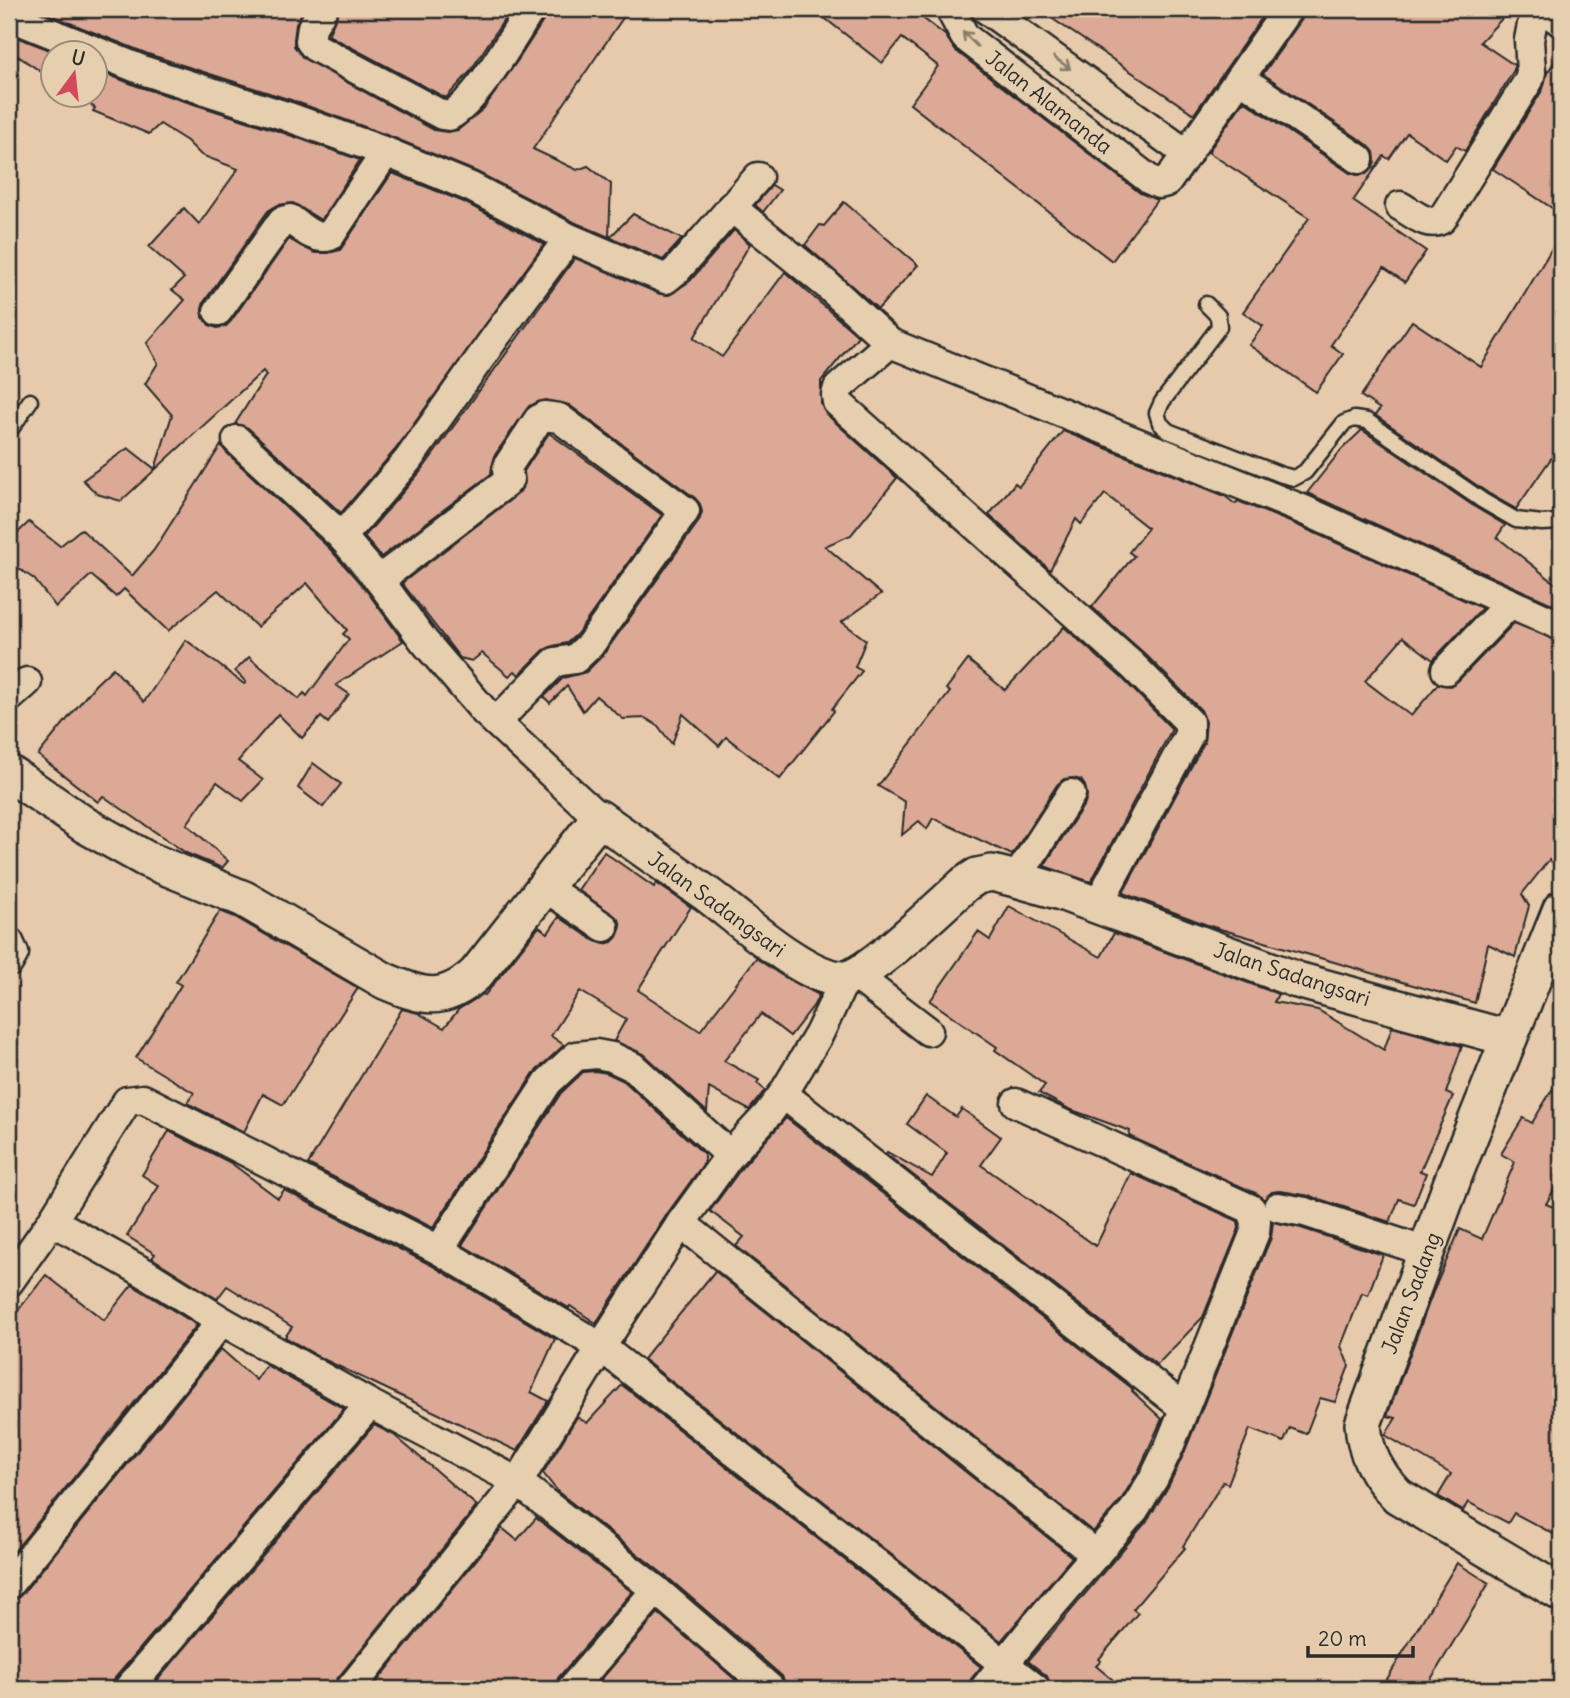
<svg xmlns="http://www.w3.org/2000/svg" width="1570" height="1698" font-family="Delius,sans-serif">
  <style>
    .building { fill: #dba995; stroke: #2b2b2b; stroke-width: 2 }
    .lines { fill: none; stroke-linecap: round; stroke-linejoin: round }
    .service-casing { stroke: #2b2b2b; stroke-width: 19 }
    .minor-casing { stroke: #2b2b2b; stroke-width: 33 }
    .tertiary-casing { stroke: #2b2b2b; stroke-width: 40 }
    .service { stroke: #e5cfae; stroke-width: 14 }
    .minor { stroke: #e5cfae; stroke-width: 28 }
    .tertiary { stroke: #e5cfae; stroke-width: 35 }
    .oneway { stroke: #887d6c }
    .labels { text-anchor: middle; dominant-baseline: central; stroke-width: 5; stroke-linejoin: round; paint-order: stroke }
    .street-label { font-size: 21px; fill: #2b2b2b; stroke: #e5cfae }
  </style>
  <rect width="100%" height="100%" fill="#e6caab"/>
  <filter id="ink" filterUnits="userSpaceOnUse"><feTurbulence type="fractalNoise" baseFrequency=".0143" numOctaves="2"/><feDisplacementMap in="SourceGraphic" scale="14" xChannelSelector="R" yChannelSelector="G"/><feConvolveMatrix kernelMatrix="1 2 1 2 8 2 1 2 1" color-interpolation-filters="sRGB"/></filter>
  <g filter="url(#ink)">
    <g class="building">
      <polygon points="35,9 304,9 296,24 294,39 294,46 303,58 434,130 447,132 458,130 484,108 518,60 545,18 547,9 629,9 533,149 577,170 588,166 611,184 609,237 576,223 477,172 392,137 291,100 148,54"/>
      <polygon points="340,9 511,9 469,73 446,98 328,35"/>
      <polygon points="813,9 926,9 920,16 945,35 955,50 1140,193 1157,200 1112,261 910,104 938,66 902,38 882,63"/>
      <polygon points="1038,9 1268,9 1194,114"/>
      <polygon points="1304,9 1511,9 1480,42 1514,65 1514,70 1465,151 1456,146 1446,160 1407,133 1389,159 1384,156 1353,201 1426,251 1405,282 1384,268 1331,345 1343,354 1316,392 1249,345 1263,326 1243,312 1309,218 1208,152 1244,101 1350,173 1357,175 1366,174 1373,168 1375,161 1374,152 1368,145 1263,74 1302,19"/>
      <polygon points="9,34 55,52 52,52 52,79 9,50"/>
      <polygon points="1561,52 1561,214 1493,169 1543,89 1547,73"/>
      <polygon points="94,69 137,86 281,132 360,160 321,220 293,203 278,205 268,211 204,302 202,309 203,317 209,325 217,328 226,326 231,321 289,239 315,253 328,253 340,250 392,173 464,202 544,244 395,450 341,513 248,428 235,424 266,375 263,371 121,501 97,494 83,480 128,448 155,469 172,415 145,384 158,363 147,343 185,300 172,290 184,278 149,247 184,208 199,224 238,169 201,155 187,141 160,124 149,134 93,111 95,108 75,94 94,94"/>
      <polygon points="772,185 780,190 763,212 755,205"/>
      <polygon points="844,202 918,265 878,309 805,245 820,225 824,226"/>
      <polygon points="633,214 682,239 663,260 610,237"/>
      <polygon points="734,230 750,244 694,338 722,357 785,272 858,336 821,381 821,404 826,414 897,478 851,535 825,546 881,594 842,622 866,640 855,667 862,671 832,709 834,711 780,779 726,737 719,746 683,714 672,744 658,726 645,718 623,719 596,696 583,711 567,686 550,703 544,697 563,678 586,672 603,655 699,521 702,512 700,504 695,498 569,405 545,400 529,406 495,455 491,474 381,557 364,537 422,470 575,258 660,294 669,295 690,281"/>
      <polygon points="1561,233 1561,444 1516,509 1488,493 1375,415 1380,409 1361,396 1412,321 1481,367"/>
      <polygon points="1362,430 1478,509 1505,525 1497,537 1561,588 1561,608 1307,493 1342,449"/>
      <polygon points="1063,431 1225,496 1235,504 1238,501 1297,525 1482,608 1433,660 1403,637 1365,681 1411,716 1438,684 1450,686 1458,681 1514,623 1561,642 1561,869 1549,860 1522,894 1529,906 1515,957 1488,944 1475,1003 1210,926 1123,893 1204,743 1206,722 1201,710 1145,654 1092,607 1134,556 1129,552 1148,528 1105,494 1081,524 1076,519 1050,570 989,515 1015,483 1019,486"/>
      <polygon points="549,433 662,515 577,634 567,643 553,646 544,650 519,675 515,671 509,676 482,653 472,661 460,658 402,583 519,493 525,483 524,471"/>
      <polygon points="221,445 226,452 330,549 366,590 403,641 336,685 349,694 328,723 321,717 302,738 278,714 238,761 263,780 243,801 217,782 187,824 228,861 222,868 186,853 103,796 98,802 38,755 95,685 113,668 144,702 186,640 244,684 246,682 235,671 249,657 299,699 304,693 307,696 349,639 343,634 347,630 307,583 257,627 218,590 168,631 124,589 116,597 91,575 56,607 34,579 9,562 9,541 29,522 60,546 81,529 132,576 154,550"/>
      <polygon points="1064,627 1122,678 1172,729 1091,882 1044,866 1085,803 1087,796 1085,786 1081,780 1073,778 1064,779 1057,785 1012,855 933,818 927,829 919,821 902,835 905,802 878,786 950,692 946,689 968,660 1005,690"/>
      <polygon points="313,763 341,784 323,807 298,788"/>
      <polygon points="604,852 654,887 656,883 691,907 638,990 700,1031 756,958 781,975 819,995 814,1005 790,1036 761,1014 724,1061 759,1080 757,1083 765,1090 749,1110 709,1088 707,1112 644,1054 614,1041 626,1019 580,991 551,1036 564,1045 534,1073 433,1228 308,1164 402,1009 418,1013 444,1028 459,1009 483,994 485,995 539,927 548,933 559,917 595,941 604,944 612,942 617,937 621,927 619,919 578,890"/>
      <polygon points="1009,906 1101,957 1114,933 1278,994 1274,1002 1318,1010 1384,1050 1392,1027 1462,1046 1446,1093 1453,1096 1420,1171 1426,1173 1414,1204 1399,1199 1390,1222 1310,1196 1281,1191 1272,1192 1264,1200 1258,1194 1129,1136 1130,1131 1069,1109 1039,1093 1045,1085 995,1050 997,1047 930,1001 978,932 990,940"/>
      <polygon points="220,911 235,917 358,988 283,1105 263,1094 244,1132 187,1103 194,1093 136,1058 181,985 176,982"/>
      <polygon points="595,1071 607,1073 624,1081 704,1154 704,1163 667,1214 596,1323 570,1306 569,1308 462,1245 561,1093 583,1072"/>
      <polygon points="1561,1075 1561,1177 1546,1204 1561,1210 1561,1538 1514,1513 1508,1523 1468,1502 1463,1511 1438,1496 1451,1474 1385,1435 1396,1418 1387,1416 1433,1292 1460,1229 1482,1239 1515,1162 1501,1154 1523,1118 1532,1123"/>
      <polygon points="926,1096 956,1117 962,1109 1001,1137 981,1165 1096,1246 1131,1173 1238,1221 1239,1228 1203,1317 1157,1365 886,1154 887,1152 932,1177 947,1153 907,1124"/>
      <polygon points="786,1118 1133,1389 1132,1391 1162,1419 1139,1470 1121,1500 1093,1532 736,1246 744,1237 710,1211 743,1166"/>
      <polygon points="169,1131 231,1163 278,1198 284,1190 431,1265 555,1339 531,1392 548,1401 517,1451 321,1358 285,1337 292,1327 256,1304 227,1286 217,1299 152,1258 155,1254 127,1236 159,1186 142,1175"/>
      <polygon points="1273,1222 1301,1228 1383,1255 1368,1295 1362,1293 1341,1346 1349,1366 1335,1402 1320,1398 1306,1434 1290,1428 1284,1442 1250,1429 1228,1484 1223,1482 1183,1546 1185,1548 1133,1609 1138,1613 1099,1659 1101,1661 1096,1666 1124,1689 1052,1689 1047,1676 1028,1661 1147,1521 1168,1487 1184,1453 1265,1252 1264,1254 1271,1238"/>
      <polygon points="715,1271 1072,1557 1001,1641 643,1359"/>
      <polygon points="46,1275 104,1320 132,1285 197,1325 9,1558 9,1322"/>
      <polygon points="221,1349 256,1380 266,1365 344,1409 115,1678 112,1689 9,1689 9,1600 16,1599 22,1594"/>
      <polygon points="622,1385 981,1667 971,1679 968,1689 787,1689 782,1676 667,1577 558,1492 543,1473 577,1417 587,1423"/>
      <polygon points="374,1425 394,1435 477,1506 337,1679 334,1689 150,1689"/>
      <polygon points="536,1518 632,1592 558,1678 555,1689 371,1689 502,1528 517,1540"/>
      <polygon points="1457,1563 1489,1583 1425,1689 1381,1689"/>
      <polygon points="658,1613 746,1689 593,1689"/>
    </g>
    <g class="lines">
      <g class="service-casing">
        <g id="service">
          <polyline points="1206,304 1218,316 1219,327 1162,402 1157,413 1160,423 1168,431 1282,475 1294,478 1305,472 1344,423 1354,419 1367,421 1483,501 1516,520 1542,523 1561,522"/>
          <polyline points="9,432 30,401"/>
        </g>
      </g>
      <g class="minor-casing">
        <g id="minor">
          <path d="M323 9 312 27 310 41 315 47 442 115 449 116C477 102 513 36 531 9"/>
          <polyline points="950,9 965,37 1150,180 1159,184 1167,182 1288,9"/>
          <polyline points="986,9 1187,154"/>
          <polyline points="1543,9 1561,22"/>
          <polyline points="9,16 142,70 286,116 386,152 471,187 569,238 666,279 677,270 758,177"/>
          <polyline points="1240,78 1359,159"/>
          <path d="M1400 206C1413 213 1428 228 1442 219L1529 80 1531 72 1529 40 1535 9"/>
          <polyline points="731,207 826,284 890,343 1304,510 1561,626"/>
          <path d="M218 311 282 221 290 219C302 228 315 241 330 236L386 152"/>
          <polyline points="890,343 838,388 836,395 837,402 1133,666 1189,722 1189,735 1097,906"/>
          <polyline points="237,440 342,537 379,580 424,641 484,711 599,818"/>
          <polyline points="342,537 408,460 496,336 569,238"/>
          <polyline points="379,580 506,483 509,479 507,470 509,464 538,420 544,416 559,418 685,511 590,645 575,659 555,662 496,722"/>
          <polyline points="1446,670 1510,603"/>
          <polyline points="9,698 27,682"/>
          <polyline points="1016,879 1071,794"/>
          <polyline points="543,886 604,927"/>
          <polyline points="9,942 14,953 9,962"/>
          <polyline points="855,975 928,1031"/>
          <polyline points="783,1094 1184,1408"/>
          <polyline points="1278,1207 1305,1212 1427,1252"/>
          <polyline points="52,1221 145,1273 222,1321 370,1404 518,1482 656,1590 771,1689"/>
          <polyline points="681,1223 1096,1555"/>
          <polyline points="439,1250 548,1082 576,1056 596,1054 612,1057 633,1067 730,1155"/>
          <polyline points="9,1282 52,1221 127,1101 143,1099 439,1250 601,1347 1036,1689"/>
          <polyline points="9,1584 222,1321"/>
          <polyline points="128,1689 370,1404"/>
          <polyline points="350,1689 518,1482 601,1347 681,1223 730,1155 768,1114 783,1094 819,1034 845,979"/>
          <polyline points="571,1689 656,1590"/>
          <polyline points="984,1689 1037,1623 1134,1510 1154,1478 1169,1447 1255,1232 1256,1221 1251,1209 1016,1103"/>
        </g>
      </g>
      <g class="tertiary-casing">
        <g id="tertiary">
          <path d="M9 773 85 825 146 859 244 899 385 981C423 997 443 1004 476 974L599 818C634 843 669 867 704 892 736 915 805 980 844 979 866 978 945 902 965 884L977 876 992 873 1016 879 1061 892 1297 980 1508 1038"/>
          <path d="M1561 909 1456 1171 1363 1424C1365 1454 1377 1475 1398 1496L1561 1593"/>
        </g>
      </g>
      <use href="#service" class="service"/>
      <use href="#minor" class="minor"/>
      <use href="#tertiary" class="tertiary"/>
    </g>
    <defs><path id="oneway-shaft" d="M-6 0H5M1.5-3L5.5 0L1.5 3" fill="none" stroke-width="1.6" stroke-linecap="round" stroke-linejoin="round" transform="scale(1.75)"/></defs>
    <g class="oneway">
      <use href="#oneway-shaft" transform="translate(970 39) rotate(-135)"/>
      <use href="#oneway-shaft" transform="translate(1062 63) rotate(36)"/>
    </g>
  </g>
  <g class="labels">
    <g class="street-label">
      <text transform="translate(1049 102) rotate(38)">Jalan Alamanda</text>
      <text transform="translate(717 904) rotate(36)">Jalan Sadangsari</text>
      <text transform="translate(1292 974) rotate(18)">Jalan Sadangsari</text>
      <text transform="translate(1411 1293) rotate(-69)">Jalan Sadang</text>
    </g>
  </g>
  <rect width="1570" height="1698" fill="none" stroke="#e5cfae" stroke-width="35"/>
  <rect x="18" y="18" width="1535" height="1663" fill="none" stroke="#2b2b2b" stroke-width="2.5" filter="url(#ink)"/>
  <g transform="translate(74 74) rotate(15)"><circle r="33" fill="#e5cfae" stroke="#9b8d7a" stroke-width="2"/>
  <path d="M0-5L12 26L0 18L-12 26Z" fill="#d1495b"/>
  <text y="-10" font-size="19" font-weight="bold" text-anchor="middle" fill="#2b2b2b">U</text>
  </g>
  <path d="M1308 1646v10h105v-10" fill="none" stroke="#2b2b2b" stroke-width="3.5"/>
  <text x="1318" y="1646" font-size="21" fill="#2b2b2b" stroke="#e5cfae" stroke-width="5" paint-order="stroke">20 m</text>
</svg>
